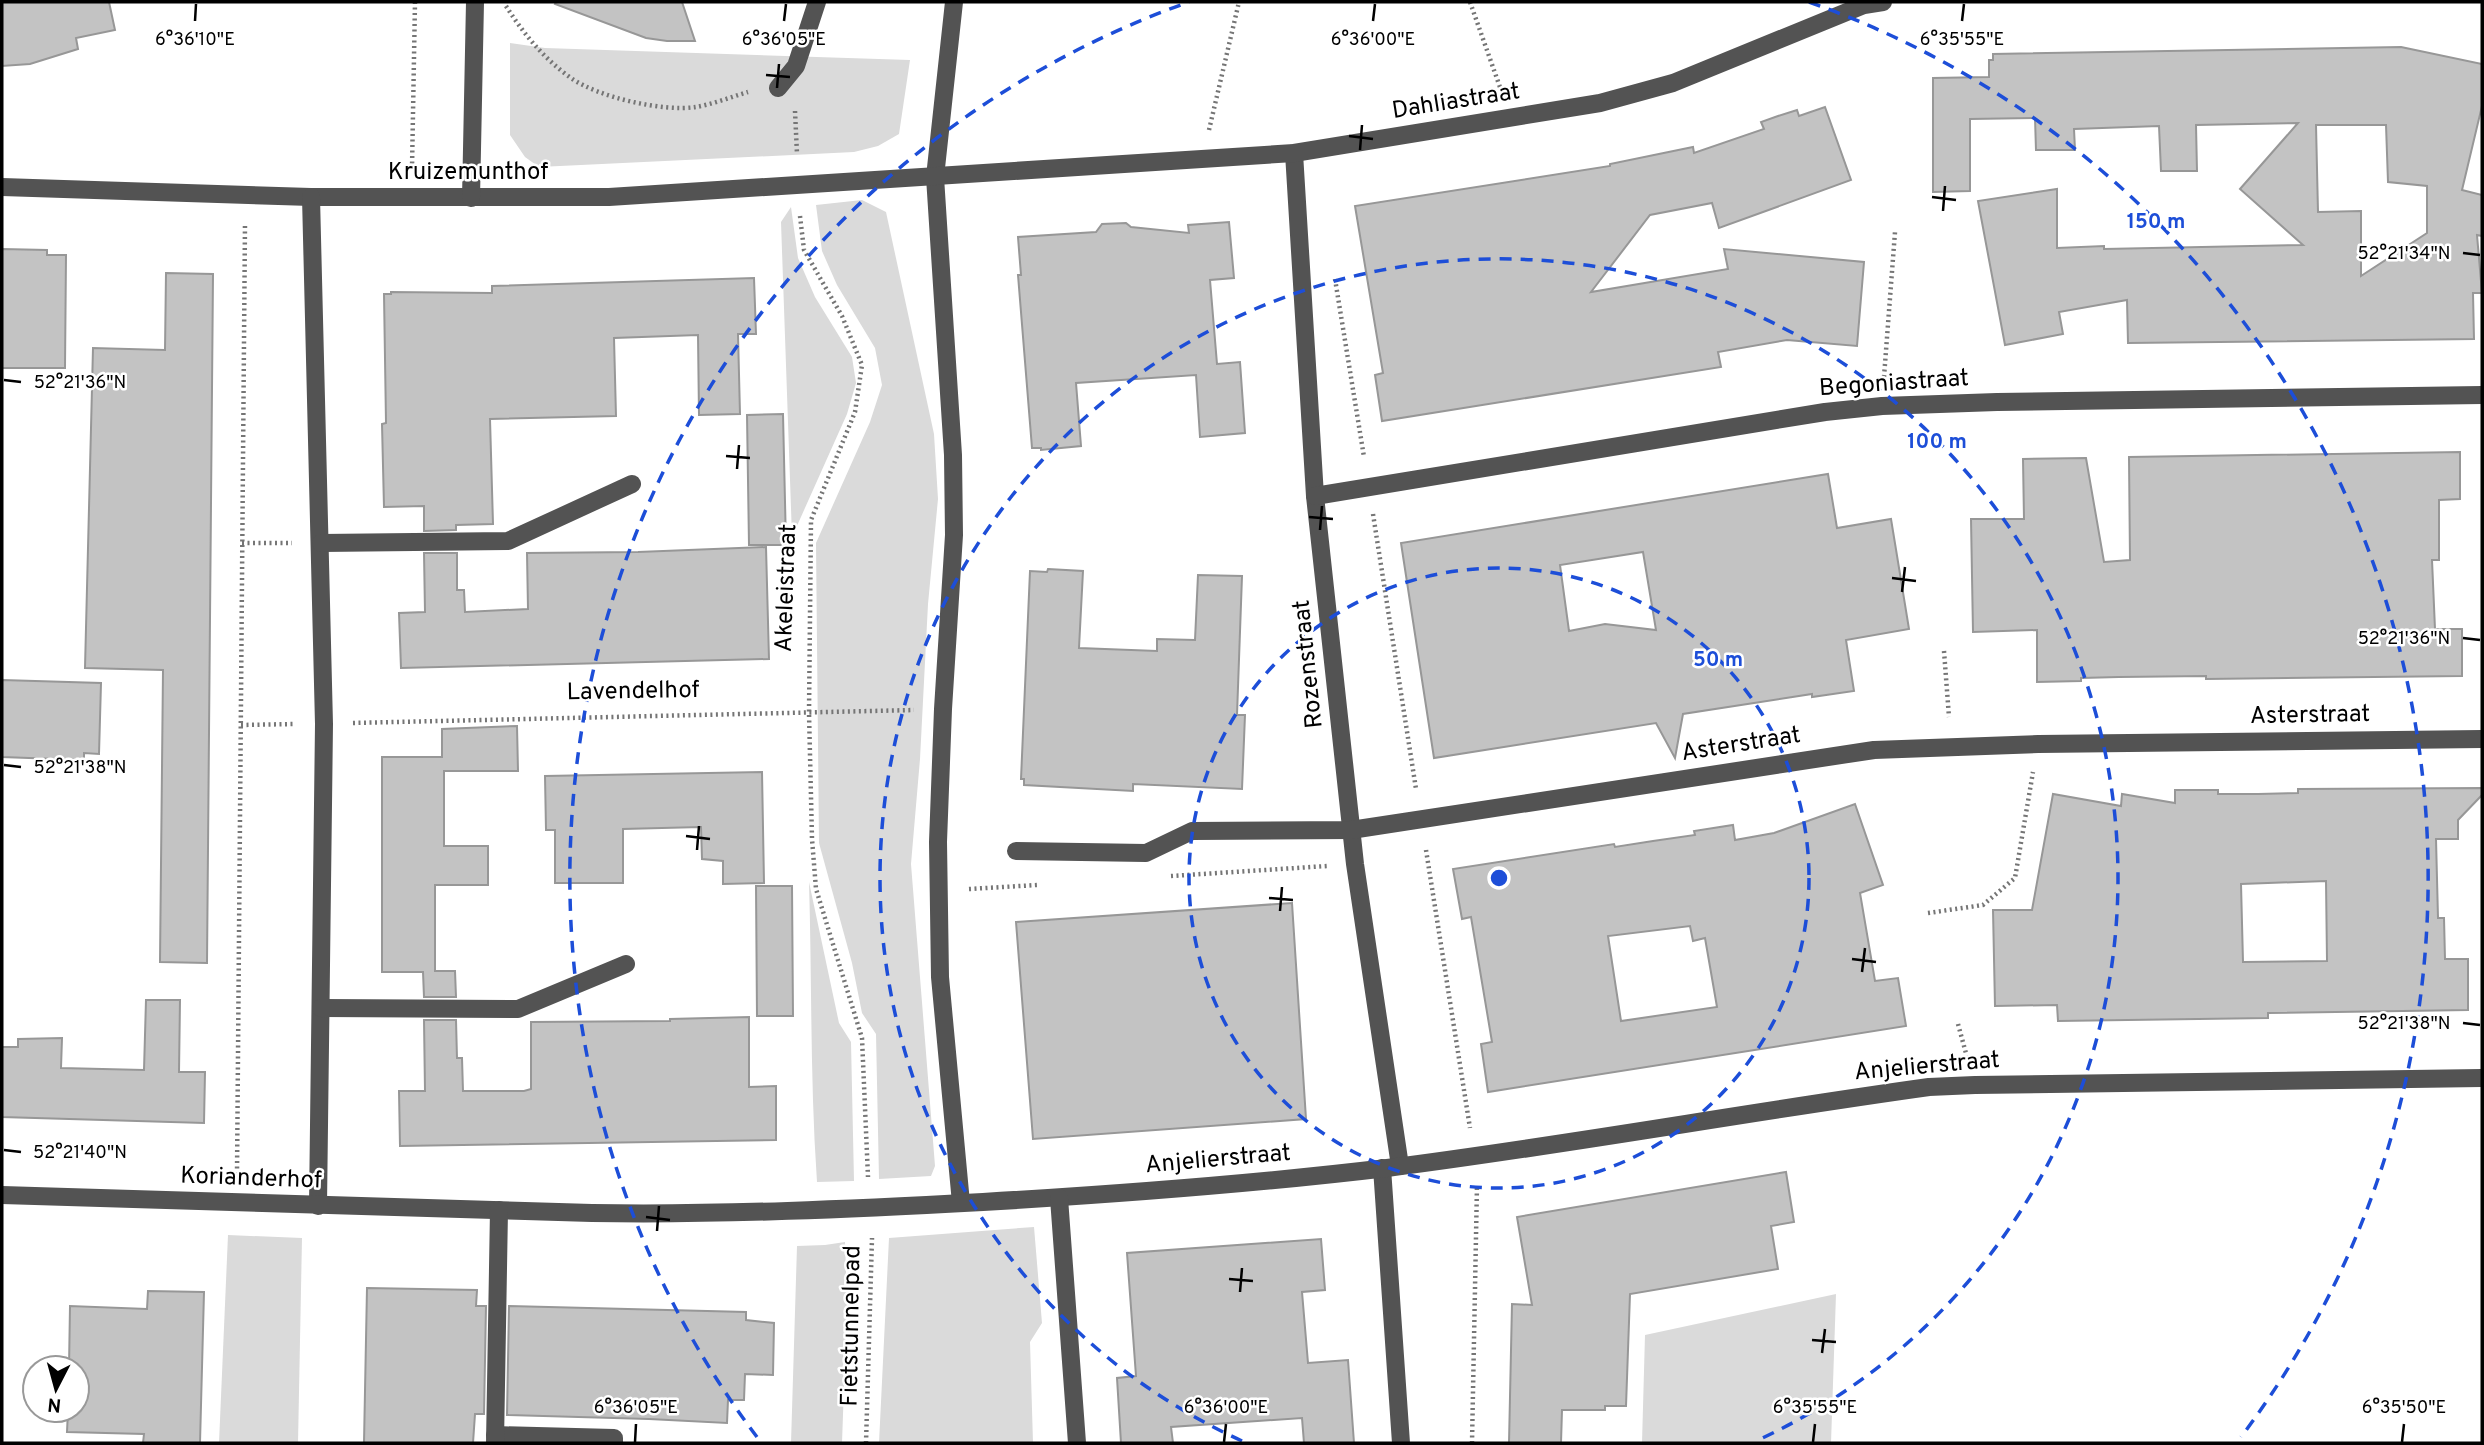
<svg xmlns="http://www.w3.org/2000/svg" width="2484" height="1445" font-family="Overpass,sans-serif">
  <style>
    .green { fill: #dadada }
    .building { fill: #c3c3c3; stroke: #979797; stroke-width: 2; fill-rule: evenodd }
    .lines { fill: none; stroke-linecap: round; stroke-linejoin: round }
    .path { stroke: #757575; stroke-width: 4.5; stroke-dasharray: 2 3.5; stroke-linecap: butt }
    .minor { stroke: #535353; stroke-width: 18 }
    .ticks { fill: none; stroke: #000; stroke-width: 2.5 }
    .ring { fill: none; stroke: #1d4ed8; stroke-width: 3.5; stroke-dasharray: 12 9 }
    .labels { text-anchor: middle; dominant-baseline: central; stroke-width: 5; stroke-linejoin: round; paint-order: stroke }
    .street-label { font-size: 24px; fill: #000; stroke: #fff }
    .ticks-label { font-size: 18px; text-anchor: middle; fill: #000; stroke: #fff; stroke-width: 5; stroke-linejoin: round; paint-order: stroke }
    .centre { fill: #1d4ed8; stroke: #fff; stroke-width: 3.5 }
    .ring-label { font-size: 21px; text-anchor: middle; font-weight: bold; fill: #1d4ed8; stroke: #fff; stroke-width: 5; stroke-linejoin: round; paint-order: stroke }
  </style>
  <rect width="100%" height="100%" fill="#fff"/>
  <g class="green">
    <polygon points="510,43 545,48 910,60 899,134 878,146 854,152 539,167 525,157 510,135"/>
    <polygon points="862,200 886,212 934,434 938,499 928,604 920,759 911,864 935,1166 931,1176 879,1179 876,1034 862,1013 852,963 819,843 816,543 870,422 882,385 875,348 837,285 822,251 816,205"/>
    <polygon points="791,207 798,258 815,297 852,357 856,383 847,414 792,537 781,222"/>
    <path d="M809 882 839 1023 851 1042 854 1181 817 1182C810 1082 812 982 809 882Z"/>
    <polygon points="1034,1227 1042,1323 1030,1342 1033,1443 879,1443 889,1238"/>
    <polygon points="228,1235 302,1238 298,1443 219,1443"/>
    <polygon points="845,1242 847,1301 842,1443 791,1443 797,1246 825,1245"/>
    <polygon points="1836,1294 1831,1443 1642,1443 1645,1335"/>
  </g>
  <g class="building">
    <polygon points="2,2 109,2 115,30 76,38 78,49 30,64 2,66"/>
    <polygon points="556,2 682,2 695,41 667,41 646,38 555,4"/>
    <path d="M2401 47 2482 64V106L2462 190 2482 195V236L2477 235 2482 293H2473L2474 339 2128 343 2127 300 2059 312 2063 334 2005 345 1978 201 2057 189V248L2104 246V249L2303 245 2240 189 2298 123 2196 125 2197 171H2161L2159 126 2074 129 2075 150H2036L2035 118 1970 119V191L1933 192V78L1989 77V60H1993V54ZM2316 125H2386L2388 182 2427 186V233L2361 276V211L2318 212Z"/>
    <polygon points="1825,107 1851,180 1719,228 1712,203 1650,215 1591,292 1728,269 1724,249 1864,262 1857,346 1787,340 1718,352 1721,367 1382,421 1375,375 1383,373 1355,206 1610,166 1610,164 1693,147 1694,153 1764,129 1761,122 1778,116 1797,110 1799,116"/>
    <polygon points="1229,222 1234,278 1210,280 1217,364 1240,362 1245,433 1200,437 1196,375 1076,383 1081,446 1041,450 1041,448 1032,448 1018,275 1021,275 1018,237 1096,232 1102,224 1126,223 1131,227 1189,233 1188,225"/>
    <polygon points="2,249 47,250 47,255 66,255 65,368 2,368"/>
    <polygon points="166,273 213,274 207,963 160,962 163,670 85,668 93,348 165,350"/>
    <polygon points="754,278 756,334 738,334 740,414 699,415 698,335 614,338 616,416 490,419 493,524 456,525 456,530 424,531 424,506 384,507 382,424 386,423 384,294 391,294 391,292 492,293 492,286"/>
    <polygon points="783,414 786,545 749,545 747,415"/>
    <polygon points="2460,452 2460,499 2439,500 2439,560 2432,560 2435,629 2462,629 2462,676 2206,679 2206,676 2119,677 2081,678 2081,681 2037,682 2037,630 1973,632 1971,519 2024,519 2023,459 2086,458 2104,562 2130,560 2129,457"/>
    <path d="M1828 474 1837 528 1891 519 1909 629 1846 640 1854 691 1812 697V694L1683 714 1675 758 1656 723 1434 758 1401 543ZM1643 552 1656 630 1605 624 1569 631 1560 565Z"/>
    <polygon points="766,547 769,659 401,668 399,613 425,612 424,553 457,553 457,590 464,590 465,612 528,609 527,553 638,552"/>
    <polygon points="1048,569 1083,571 1079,648 1157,651 1157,639 1195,640 1198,575 1242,576 1237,715 1245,715 1242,789 1133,784 1133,791 1024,785 1024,779 1021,779 1030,571 1047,572"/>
    <polygon points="2,680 101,683 99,754 84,753 84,760 2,757"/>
    <polygon points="517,726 518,771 444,771 444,846 488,846 488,885 435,885 435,971 455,971 456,997 424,997 423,972 382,972 382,757 442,757 442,729"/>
    <polygon points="762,772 764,883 723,884 723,861 702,859 701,827 623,829 623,883 555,883 555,830 546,830 545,776"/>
    <path d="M2482 788V795L2458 820V839H2436L2438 918H2444L2445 959H2468V1010L2268 1013V1018L2058 1021 2057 1005 1995 1006 1993 910H2032L2053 794 2121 806 2122 794 2175 803V790H2218V794H2258L2298 793V789ZM2326 881 2327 961 2243 962 2241 884Z"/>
    <path d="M1855 804 1883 885 1860 893 1875 981 1898 978 1906 1026 1488 1092 1481 1044 1492 1042 1471 917 1462 919 1453 869 1614 844 1615 847 1653 841 1695 835 1694 831 1733 825 1735 840 1774 833ZM1690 926 1693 941 1705 938 1717 1007 1621 1021 1608 936Z"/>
    <polygon points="756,886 792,886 793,1016 757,1016"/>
    <polygon points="1292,903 1306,1119 1033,1139 1016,922"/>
    <polygon points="146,1000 180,1000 179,1072 205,1072 204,1123 2,1117 2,1047 18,1047 18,1039 62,1038 61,1068 144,1070"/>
    <polygon points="749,1017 749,1087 776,1086 776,1140 400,1146 399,1091 425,1091 424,1020 456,1020 457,1058 462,1058 463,1091 524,1091 531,1089 531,1022 670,1021 670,1019"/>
    <polygon points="1786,1172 1794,1222 1771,1226 1778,1269 1630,1294 1626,1406 1605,1406 1605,1410 1562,1410 1561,1443 1509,1443 1512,1304 1532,1305 1517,1217"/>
    <polygon points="1321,1239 1325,1290 1302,1292 1308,1363 1348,1360 1354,1443 1304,1443 1302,1418 1171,1427 1173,1443 1121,1443 1117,1378 1136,1376 1127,1253"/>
    <polygon points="367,1288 477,1290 476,1306 486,1306 484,1414 475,1414 473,1443 364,1443"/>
    <polygon points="148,1291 204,1292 200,1443 143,1443 144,1434 67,1432 68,1410 77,1410 77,1368 69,1368 70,1306 147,1309"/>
    <polygon points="509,1306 746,1312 746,1320 774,1323 773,1375 745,1374 744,1400 728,1400 727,1423 649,1419 507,1415"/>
  </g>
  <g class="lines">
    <g class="path">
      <polyline points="1470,2 1501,90"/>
      <path d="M506 6C523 33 544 59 571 78 598 97 662 112 696 107 713 104 731 97 748 92"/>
      <polyline points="795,111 797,154"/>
      <polyline points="1209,130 1239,2"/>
      <polyline points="412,169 415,2"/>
      <polyline points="800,216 804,250 842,316 862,365 855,412 811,520 809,713 812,839 816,889 862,1038 868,1177"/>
      <polyline points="1335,279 1364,457"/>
      <polyline points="1884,377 1895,232"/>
      <polyline points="1373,514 1416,789"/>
      <polyline points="242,543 292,543"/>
      <polyline points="1944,651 1949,717"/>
      <polyline points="353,723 914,710"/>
      <polyline points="241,725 295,724"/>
      <polyline points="1426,850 1470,1128"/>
      <polyline points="1171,876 1327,866"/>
      <polyline points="969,889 1037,885"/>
      <polyline points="1928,913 1983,905 2015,878 2033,772"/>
      <polyline points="1958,1024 1967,1057"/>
      <polyline points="237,1174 245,223"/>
      <polyline points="866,1443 872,1238"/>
      <polyline points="1472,1443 1477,1185"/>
    </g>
    <g class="minor">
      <polyline points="954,2 935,177 953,455 954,535 943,709 938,842 940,977 961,1203"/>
      <polyline points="778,88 796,66 817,2"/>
      <polyline points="1294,153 1315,496 1355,864 1400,1166"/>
      <polyline points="2,187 311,197 609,197 1294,153 1600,103 1673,83 1864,5 1883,2"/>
      <polyline points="311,197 324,724 318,1206"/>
      <polyline points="471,198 475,2"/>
      <polyline points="1315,496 1825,412 1882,406 1997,402 2482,395"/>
      <polyline points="321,543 508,541 632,484"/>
      <polyline points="1016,851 1146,853 1192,831 1351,830 1874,750 2038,744 2482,739"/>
      <polyline points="321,1008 518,1009 626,964"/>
      <polyline points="1382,1168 1401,1443"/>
      <path d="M2 1195 592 1213C723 1215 853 1209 983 1202 1118 1194 1253 1184 1387 1168 1568 1145 1748 1112 1929 1087L1975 1085 2482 1078"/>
      <polyline points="1059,1198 1077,1443"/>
      <polyline points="495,1435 614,1438 614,1443"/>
      <polyline points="495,1443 499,1210"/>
    </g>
  </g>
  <path class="ticks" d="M195 21 196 4M784 21 786 4M1373 21 1375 4M1962 21 1964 4M766 75 790 77M777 88 779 64M1349 136 1373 139M1360 150 1362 125M1932 197 1956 200M1943 211 1945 186M2463 253 2480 255M4 380 21 382M726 456 750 458M737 469 739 445M1309 517 1333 519M1320 530 1322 506M1892 578 1916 581M1902 592 1905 567M2463 638 2480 640M4 765 21 767M686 836 710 839M697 850 699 826M1269 898 1293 900M1280 911 1282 887M1852 959 1876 962M1862 972 1865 948M2463 1023 2480 1025M4 1150 21 1152M646 1217 670 1220M657 1231 659 1206M1229 1279 1253 1281M1240 1292 1242 1268M1812 1340 1836 1342M1822 1353 1825 1329M635 1442 636 1424M1224 1442 1226 1424M1813 1442 1815 1424M2402 1442 2404 1424"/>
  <g class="ring">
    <circle cx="1499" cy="878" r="310"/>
    <path d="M1242 1441A619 619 0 1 1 1756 1441"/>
    <path d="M757 1437A929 929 0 0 1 1189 2M1809 2A929 929 0 0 1 2241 1437"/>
  </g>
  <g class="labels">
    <g class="street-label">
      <text transform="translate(1456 102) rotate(-9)">Dahliastraat</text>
      <text x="468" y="173">Kruizemunthof</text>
      <text transform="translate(1894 384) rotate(-4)">Begoniastraat</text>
      <text transform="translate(787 588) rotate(-88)">Akeleistraat</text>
      <text transform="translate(1309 664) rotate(-96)">Rozenstraat</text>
      <text transform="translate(633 692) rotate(-1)">Lavendelhof</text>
      <text transform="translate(2310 716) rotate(-1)">Asterstraat</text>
      <text transform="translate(1741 745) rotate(-9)">Asterstraat</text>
      <text transform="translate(1927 1067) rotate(-5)">Anjelierstraat</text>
      <text transform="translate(1218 1160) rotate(-5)">Anjelierstraat</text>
      <text transform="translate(251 1179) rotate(2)">Korianderhof</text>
      <text transform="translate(852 1326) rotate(-89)">Fietstunnelpad</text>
    </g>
  </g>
  <g class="ticks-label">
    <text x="195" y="45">6°36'10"E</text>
    <text x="784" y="45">6°36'05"E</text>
    <text x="1373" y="45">6°36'00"E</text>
    <text x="1962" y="45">6°35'55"E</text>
    <text x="2404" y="259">52°21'34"N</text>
    <text x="80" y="388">52°21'36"N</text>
    <text x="2404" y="644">52°21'36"N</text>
    <text x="80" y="773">52°21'38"N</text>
    <text x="2404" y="1029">52°21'38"N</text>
    <text x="80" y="1158">52°21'40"N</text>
    <text x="636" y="1413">6°36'05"E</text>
    <text x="1226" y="1413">6°36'00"E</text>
    <text x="1815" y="1413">6°35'55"E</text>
    <text x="2404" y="1413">6°35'50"E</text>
  </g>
  <circle cx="1499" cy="878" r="10" class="centre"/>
  <g class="ring-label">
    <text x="2156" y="228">150 m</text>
    <text x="1937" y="448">100 m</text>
    <text x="1718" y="666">50 m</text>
  </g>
  <rect width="2484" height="1445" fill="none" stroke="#000000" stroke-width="7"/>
  <g transform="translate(56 1389) rotate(186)"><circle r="33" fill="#ffffff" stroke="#999999" stroke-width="2"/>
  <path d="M0-5L12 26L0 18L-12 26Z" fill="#000000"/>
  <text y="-10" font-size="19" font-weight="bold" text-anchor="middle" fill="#000000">N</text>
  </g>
</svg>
